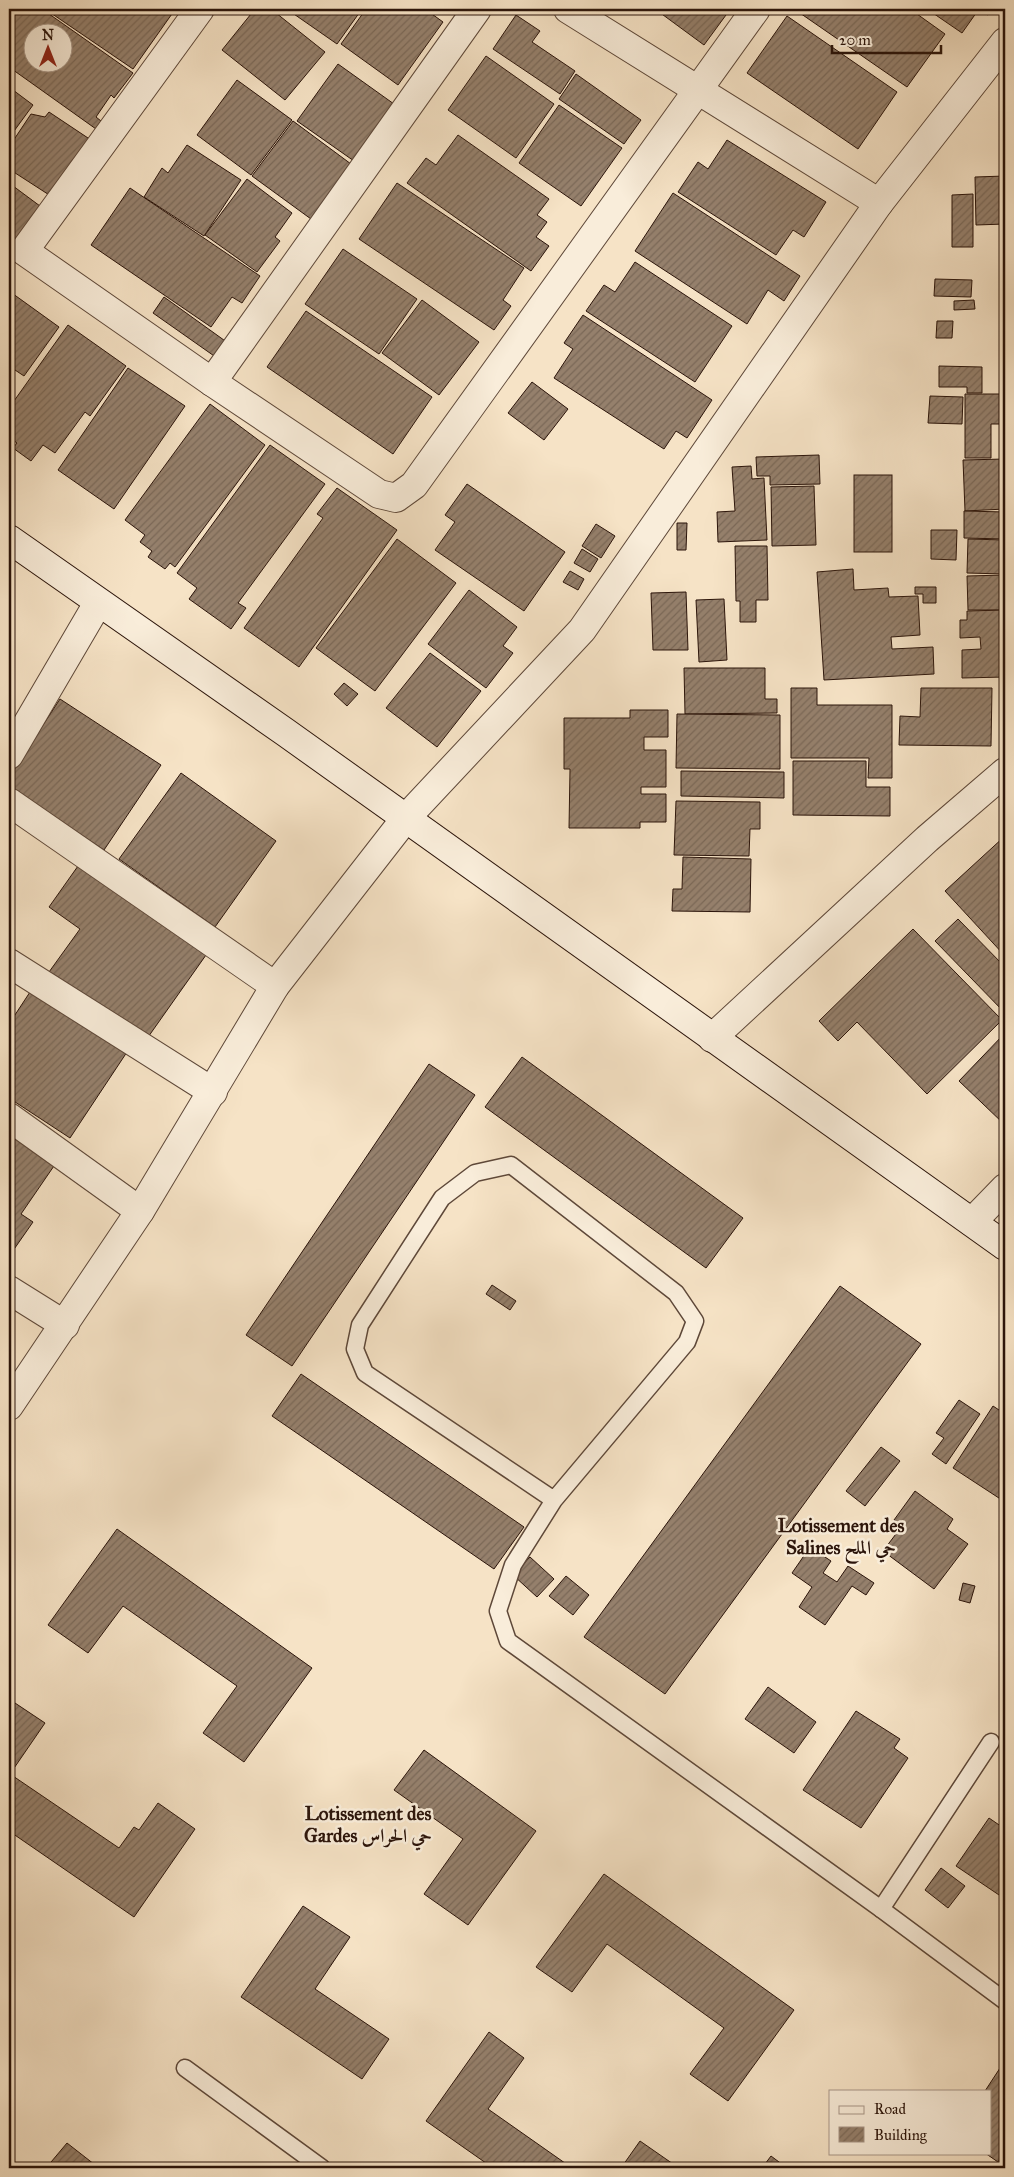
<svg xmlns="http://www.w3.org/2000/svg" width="1014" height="2177" font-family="'IM FELL Great Primer',Amiri,serif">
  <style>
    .building { fill: url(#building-hatch); stroke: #2b140a; fill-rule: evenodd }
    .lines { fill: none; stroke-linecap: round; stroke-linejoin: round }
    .lane-casing { stroke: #5e4839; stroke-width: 19 }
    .street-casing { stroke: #5e4839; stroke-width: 30 }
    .secondary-casing { stroke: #2b140a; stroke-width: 30 }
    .lane { stroke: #f9edda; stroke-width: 16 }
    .street { stroke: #f9edda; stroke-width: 28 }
    .secondary { stroke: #f9edda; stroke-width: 28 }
    .labels { text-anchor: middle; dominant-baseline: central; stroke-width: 5; stroke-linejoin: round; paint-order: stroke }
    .neighbourhood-label { font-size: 19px; font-weight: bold; fill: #2b140a; stroke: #f9edda }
  </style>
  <defs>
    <pattern id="building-hatch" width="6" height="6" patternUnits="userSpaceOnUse" patternTransform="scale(1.25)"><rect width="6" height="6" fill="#95806c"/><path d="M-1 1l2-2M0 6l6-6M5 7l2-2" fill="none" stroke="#7a6857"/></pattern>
  </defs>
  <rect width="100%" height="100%" fill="#f6e3c6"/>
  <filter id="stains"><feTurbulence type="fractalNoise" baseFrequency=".004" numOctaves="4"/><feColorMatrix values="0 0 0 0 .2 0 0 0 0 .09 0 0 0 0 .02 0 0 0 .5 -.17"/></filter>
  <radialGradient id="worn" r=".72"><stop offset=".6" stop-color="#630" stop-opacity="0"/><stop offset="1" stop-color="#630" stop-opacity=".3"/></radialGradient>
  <g class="building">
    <path d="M9 9H42L133 73 114 98 111 95 96 117 101 121 96 129 9 67ZM32 32H62V62H32Z"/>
    <polygon points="45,9 170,9 174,11 133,69"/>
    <polygon points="255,9 271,9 325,52 285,100 222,50"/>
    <polygon points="293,9 362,9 337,44 291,12"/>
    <polygon points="366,9 425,9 443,22 398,85 341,44"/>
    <polygon points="655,9 718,9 726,15 704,45"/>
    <polygon points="799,9 910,9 945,34 907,87 797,11"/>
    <polygon points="927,9 992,9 988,15 979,9 962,33"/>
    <polygon points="516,15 540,31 532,42 575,71 560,94 493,49"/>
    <polygon points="787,16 897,92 858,149 747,73"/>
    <polygon points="486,56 554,104 516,158 448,110"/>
    <polygon points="338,64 394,104 354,161 297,121"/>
    <polygon points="576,74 641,120 624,144 559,99"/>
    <polygon points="237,80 292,120 251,175 197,135"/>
    <polygon points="9,87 33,105 9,138"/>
    <polygon points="559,105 622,148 581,206 519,163"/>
    <polygon points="49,112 97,144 57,200 9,169 9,147 31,114 45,117"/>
    <polygon points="293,121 351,164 311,219 252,176"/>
    <polygon points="458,135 549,199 537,215 547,222 536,237 549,246 531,271 407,183 426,158 436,165"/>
    <polygon points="727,140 826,202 804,237 793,230 776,255 678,192 698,162 708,169"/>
    <polygon points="187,145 241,180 204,236 144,197 162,168 168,173"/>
    <polygon points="1005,176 1005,224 976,225 975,177"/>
    <polygon points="247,179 292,213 275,237 280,241 257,272 205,235"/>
    <polygon points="9,183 44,209 9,256"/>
    <polygon points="397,183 524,268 503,300 511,306 494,330 359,239"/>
    <polygon points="130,188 260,276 242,303 232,297 211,327 91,245"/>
    <polygon points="673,193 800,276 784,301 768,290 747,324 635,251"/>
    <polygon points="973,194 973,247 952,247 952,195"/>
    <polygon points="343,249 417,299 379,354 305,304"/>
    <polygon points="635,262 732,326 695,382 586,311 604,285 615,292"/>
    <polygon points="935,279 972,280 971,297 934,296"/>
    <polygon points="9,291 59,327 24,376 15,370 9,379"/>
    <polygon points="164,297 228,343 217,358 153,313"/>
    <polygon points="422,300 479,342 439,395 382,353"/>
    <polygon points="974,300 975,309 954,310 954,301"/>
    <polygon points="306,311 432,397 393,454 267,367"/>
    <polygon points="583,315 712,400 687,438 676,431 664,449 554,378 573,349 564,343"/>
    <polygon points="937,321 953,321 952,338 936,338"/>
    <polygon points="68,325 126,366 90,416 85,412 55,453 43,445 31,461 13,448 17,443 9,437 9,408"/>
    <polygon points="939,366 982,367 982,393 967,393 967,387 939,387"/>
    <polygon points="128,368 185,406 114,509 58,470"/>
    <polygon points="1004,371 1005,371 1005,420"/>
    <polygon points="532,382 568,409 544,440 508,413"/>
    <polygon points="965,394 1003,394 1003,424 991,424 991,458 965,458"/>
    <polygon points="930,396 963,397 962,424 928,423"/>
    <polygon points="210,404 265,445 175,567 170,563 165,569 148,557 152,551 140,542 145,535 125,520"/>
    <polygon points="270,445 325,484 238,603 246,608 231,629 189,599 197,588 177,573"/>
    <polygon points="819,455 820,484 770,485 770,476 757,476 756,457"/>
    <polygon points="1005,459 1005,509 965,511 963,460"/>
    <polygon points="751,466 752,479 764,478 767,540 718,542 717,512 735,511 732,467"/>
    <rect x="854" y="475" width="38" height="77"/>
    <polygon points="467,484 565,552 524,611 435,550 455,522 445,515"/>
    <polygon points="814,486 816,545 772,546 771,487"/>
    <polygon points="337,488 397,530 299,667 244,628 323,518 317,514"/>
    <polygon points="964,511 1005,512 1005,539 964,538"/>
    <polygon points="677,523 687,523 686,550 677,550"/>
    <polygon points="596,524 615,536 601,558 582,546"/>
    <polygon points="931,530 957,530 956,560 931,559"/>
    <polygon points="397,539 456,583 375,691 316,648"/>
    <polygon points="968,539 1005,540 1005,574 967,573"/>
    <polygon points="735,546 767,546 768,600 756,600 756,622 740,622 740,601 736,601"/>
    <polygon points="582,549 598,559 590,572 574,563"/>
    <polygon points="853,569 854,590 888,588 889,597 918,596 920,635 891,637 892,649 933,647 934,674 824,680 817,572"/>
    <polygon points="570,571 584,579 578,590 563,582"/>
    <polygon points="1005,575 1005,610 968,610 967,576"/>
    <polygon points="915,587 936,587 936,603 923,603 923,594 915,594"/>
    <polygon points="469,590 517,627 503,646 513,653 486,688 428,644"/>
    <polygon points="686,592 688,650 653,650 651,593"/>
    <polygon points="724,599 727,660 699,662 696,600"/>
    <polygon points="1005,610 1005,677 962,678 962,650 981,649 980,637 960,638 960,620 967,620 967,611"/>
    <polygon points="430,653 481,691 437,747 386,708"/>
    <polygon points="684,668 765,668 765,699 777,699 777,713 685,714"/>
    <polygon points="344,683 358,694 347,706 334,694"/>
    <polygon points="791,688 817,688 817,705 892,705 892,778 868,778 869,758 791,758"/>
    <polygon points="921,688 992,688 991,746 899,745 900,716 920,717"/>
    <polygon points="60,699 161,765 104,850 9,787 9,777"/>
    <polygon points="630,710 668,710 668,737 644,737 644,750 666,750 666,787 641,787 641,794 666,794 666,822 640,822 640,828 569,828 570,769 564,769 564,718 630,718"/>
    <polygon points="677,714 780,715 780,769 676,768"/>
    <polygon points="793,761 866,761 866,787 890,787 890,816 793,815"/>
    <polygon points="681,771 784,772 784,798 681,796"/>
    <polygon points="181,773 276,841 215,927 119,859"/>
    <polygon points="676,801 760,802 760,829 750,829 749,856 674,855"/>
    <polygon points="1005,836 1005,956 945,891"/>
    <polygon points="683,857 751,859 750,912 672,911 673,889 682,889"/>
    <polygon points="78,866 206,955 146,1040 49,972 80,929 49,907"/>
    <polygon points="958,919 1005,967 1005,1013 935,941"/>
    <polygon points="913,929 1002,1020 927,1094 857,1022 838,1041 819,1021"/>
    <polygon points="32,989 127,1052 70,1138 9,1098 9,1024"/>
    <polygon points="1005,1033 1005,1125 959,1081"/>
    <polygon points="522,1057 743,1218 706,1268 485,1107"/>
    <polygon points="429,1064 475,1095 292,1366 246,1335"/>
    <polygon points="9,1131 56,1163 21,1214 33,1222 10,1255 9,1254"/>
    <polygon points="492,1285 516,1301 510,1310 486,1294"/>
    <polygon points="840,1286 921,1344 665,1694 584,1637"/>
    <polygon points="301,1374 524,1527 494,1569 272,1416"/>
    <polygon points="959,1400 980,1414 946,1464 932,1454 944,1438 936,1433"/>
    <polygon points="993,1406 1005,1414 1005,1502 953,1468"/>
    <polygon points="881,1447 900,1461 865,1506 846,1491"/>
    <polygon points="915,1491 953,1519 947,1529 968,1544 934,1589 883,1551 902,1526 894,1520"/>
    <polygon points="117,1529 312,1668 244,1762 203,1733 237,1686 123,1606 88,1653 48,1625"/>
    <polygon points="810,1547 831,1561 823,1573 837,1582 848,1566 874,1583 866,1595 852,1586 825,1625 799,1607 812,1587 792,1573"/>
    <polygon points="530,1557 554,1579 537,1597 513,1575"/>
    <polygon points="566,1576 589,1595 573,1615 549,1596"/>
    <polygon points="963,1583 975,1586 970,1603 959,1600"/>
    <polygon points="768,1687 816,1722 794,1753 745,1719"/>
    <polygon points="9,1699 45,1723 10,1774 119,1848 134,1827 139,1830 158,1803 195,1829 134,1917 9,1831"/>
    <polygon points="856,1711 900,1739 894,1748 908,1758 861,1828 803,1790"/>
    <polygon points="424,1750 536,1831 468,1925 424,1894 463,1839 394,1790"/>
    <polygon points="989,1818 1005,1829 1005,1899 956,1866"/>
    <polygon points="941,1868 965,1886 948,1908 925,1890"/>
    <polygon points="604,1874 794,2010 728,2101 690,2074 724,2028 607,1944 572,1992 536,1967"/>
    <polygon points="303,1906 350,1937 315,1989 389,2039 362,2079 241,1997"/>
    <polygon points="489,2032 524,2058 488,2109 572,2168 493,2168 426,2121"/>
    <polygon points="1002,2065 1005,2067 1005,2150 998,2162 985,2153 990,2153 990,2091 985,2091"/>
    <polygon points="640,2141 676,2166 674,2168 621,2168"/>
    <polygon points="67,2143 99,2168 46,2168"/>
    <polygon points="771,2156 787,2168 762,2168"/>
  </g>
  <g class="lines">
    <g class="lane-casing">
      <g id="lane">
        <polyline points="554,1500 365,1373 355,1349 360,1325 442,1198 475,1173 511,1165 676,1293 695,1321 687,1342 554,1500 513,1565 498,1611 508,1641 881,1909 1005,2001"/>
        <polyline points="881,1909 991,1742"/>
        <polyline points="185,2068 322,2168"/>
        <polyline points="1004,2168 1005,2167"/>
      </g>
    </g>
    <g class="street-casing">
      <g id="street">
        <polyline points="200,9 24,251 212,382 379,494 396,498 414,485 756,9"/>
        <polyline points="568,9 879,203"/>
        <polyline points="212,382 477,9"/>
        <polyline points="9,755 98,603"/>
        <polyline points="9,802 275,986"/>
        <polyline points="9,963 213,1092"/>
        <polyline points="712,1038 927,839 1005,772"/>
        <polyline points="9,1117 140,1211"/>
        <polyline points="972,1222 1005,1188"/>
        <polyline points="9,1290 65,1325"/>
        <polyline points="9,1406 140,1211 275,986 405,819 582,630 879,203 1005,42"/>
      </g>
    </g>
    <g class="secondary-casing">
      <polyline id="secondary" points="9,539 285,732 1005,1246"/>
    </g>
    <use href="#lane" class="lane"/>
    <use href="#street" class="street"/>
    <use href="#secondary" class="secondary"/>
  </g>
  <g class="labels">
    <g class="neighbourhood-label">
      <text x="841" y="1525">Lotissement des<tspan x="841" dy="22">Salines حي الملح</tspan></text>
      <text x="368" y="1813">Lotissement des<tspan x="368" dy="22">Gardes حي الحراس</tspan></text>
    </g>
  </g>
  <rect width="1014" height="2177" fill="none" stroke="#f6e3c6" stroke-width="30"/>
  <rect x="10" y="10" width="994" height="2157" fill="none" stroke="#2b140a" stroke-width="2.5"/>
  <rect x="15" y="15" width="984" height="2147" fill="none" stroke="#2b140a"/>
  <rect x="829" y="2090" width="162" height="65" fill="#f9edda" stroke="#a79687"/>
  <rect x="839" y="2106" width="25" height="8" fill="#f9edda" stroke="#a79687"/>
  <text x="874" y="2114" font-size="15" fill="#2b140a">Road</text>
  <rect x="839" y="2127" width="25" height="15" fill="url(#building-hatch)" stroke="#a79687"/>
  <text x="874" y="2140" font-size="15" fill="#2b140a">Building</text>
  <g transform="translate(48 48)"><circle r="24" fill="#f9edda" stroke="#a79687"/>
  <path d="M0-4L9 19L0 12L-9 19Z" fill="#8f2418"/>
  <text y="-8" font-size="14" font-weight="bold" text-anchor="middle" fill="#2b140a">N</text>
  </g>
  <path d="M832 45v8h109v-8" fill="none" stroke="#2b140a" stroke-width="2.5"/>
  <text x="839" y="45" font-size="15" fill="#2b140a" stroke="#f9edda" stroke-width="4" paint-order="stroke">20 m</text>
  <rect width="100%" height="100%" filter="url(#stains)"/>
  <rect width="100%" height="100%" fill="url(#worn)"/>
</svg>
